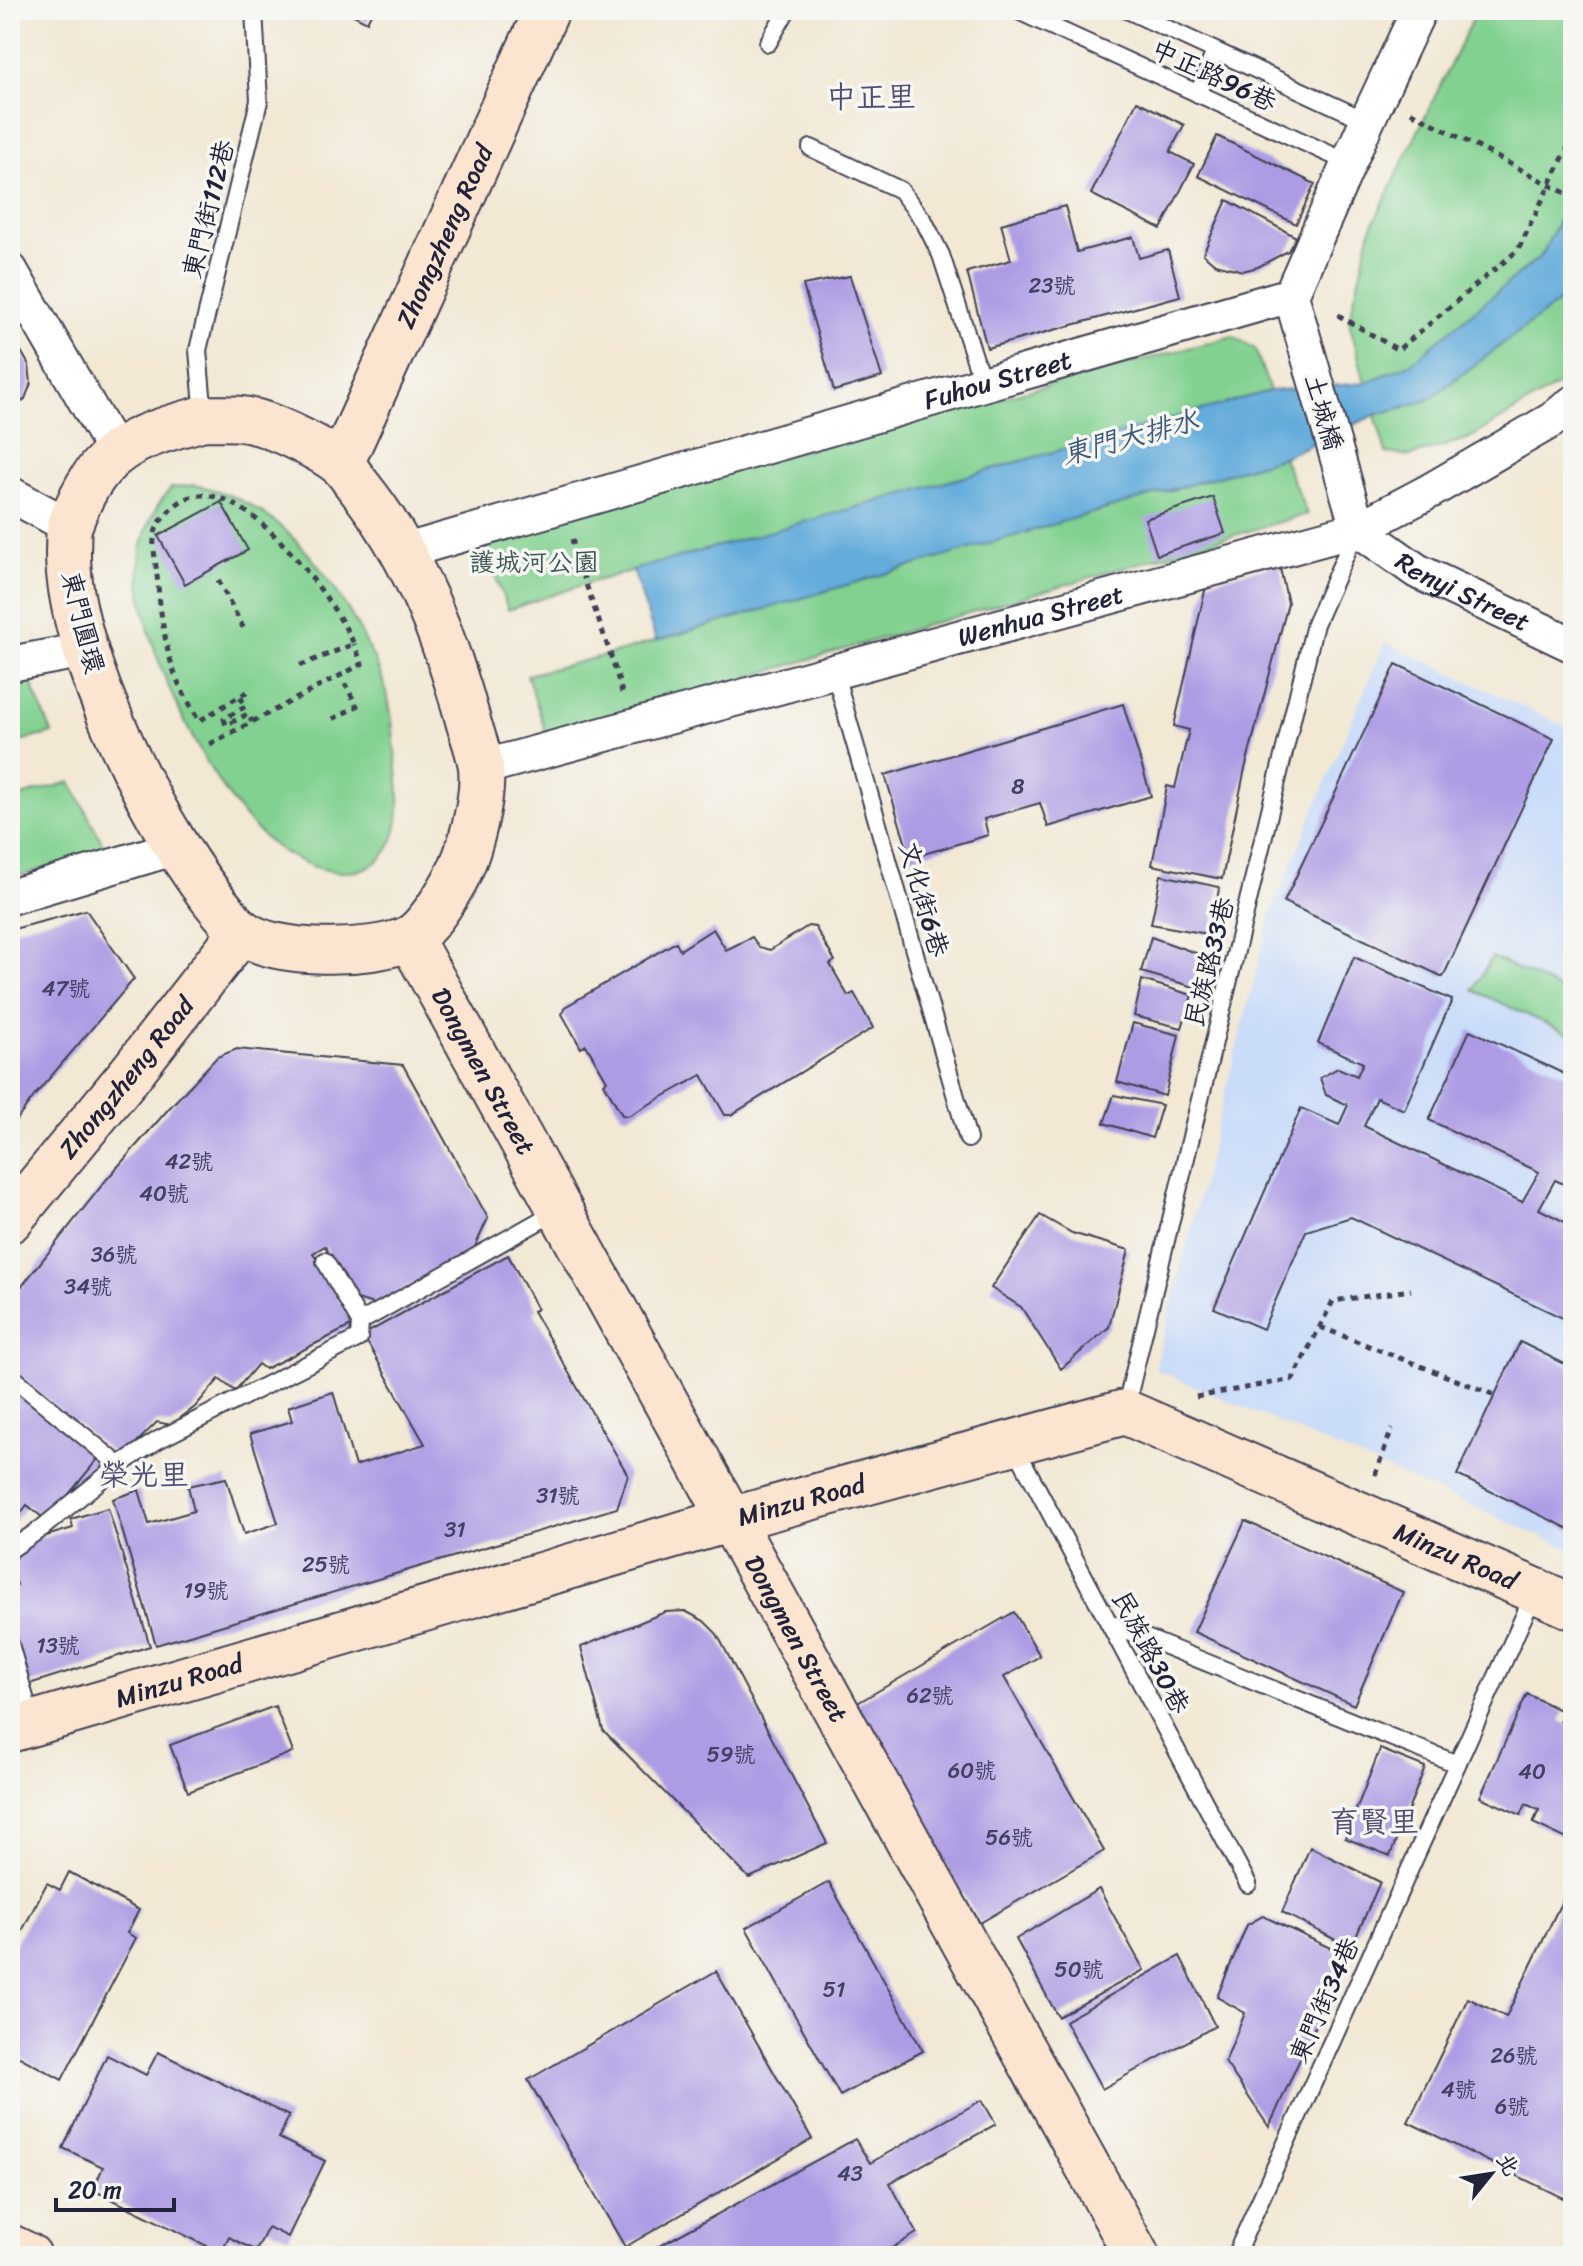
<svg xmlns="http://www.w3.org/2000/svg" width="1583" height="2266" font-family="Sriracha,'LXGW WenKai TC',sans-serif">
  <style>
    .built { fill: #c9dcf9 }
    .green { fill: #82d191; stroke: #527a66; stroke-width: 2 }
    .water { fill: #63acdb; stroke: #42678b; stroke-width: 2 }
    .building { fill: #ad9ce4 }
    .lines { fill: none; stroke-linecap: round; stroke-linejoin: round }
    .lane-casing { stroke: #414052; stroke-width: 20 }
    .street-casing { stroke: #414052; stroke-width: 38 }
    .secondary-casing { stroke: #414052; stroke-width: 48 }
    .path { stroke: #414052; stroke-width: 5; stroke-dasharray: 6 6; stroke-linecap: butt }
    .lane { stroke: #fff; stroke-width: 16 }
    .street { stroke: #fff; stroke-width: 34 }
    .secondary { stroke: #fce5d0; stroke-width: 44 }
    .labels { text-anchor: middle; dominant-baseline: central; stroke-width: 7; stroke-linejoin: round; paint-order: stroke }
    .number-label { font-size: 22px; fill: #454065 }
    .street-label { font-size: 26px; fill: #22223b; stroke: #f6f6f2 }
    .park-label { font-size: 26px; fill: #3f5755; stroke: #f6f6f2 }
    .water-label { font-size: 28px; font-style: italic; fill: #3c597b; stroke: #f6f6f2 }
    .quarter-label { font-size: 30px; fill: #534d76; stroke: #f6f6f2 }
  </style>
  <rect width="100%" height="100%" fill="#f6f6f2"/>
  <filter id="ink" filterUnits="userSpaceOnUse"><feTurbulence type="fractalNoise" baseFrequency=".0125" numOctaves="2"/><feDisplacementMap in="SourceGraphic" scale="16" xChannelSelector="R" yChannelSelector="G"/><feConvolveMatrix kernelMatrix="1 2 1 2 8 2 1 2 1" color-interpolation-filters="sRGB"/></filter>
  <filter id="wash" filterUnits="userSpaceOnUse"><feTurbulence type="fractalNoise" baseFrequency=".006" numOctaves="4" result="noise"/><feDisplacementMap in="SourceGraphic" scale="32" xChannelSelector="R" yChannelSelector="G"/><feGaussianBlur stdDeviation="1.8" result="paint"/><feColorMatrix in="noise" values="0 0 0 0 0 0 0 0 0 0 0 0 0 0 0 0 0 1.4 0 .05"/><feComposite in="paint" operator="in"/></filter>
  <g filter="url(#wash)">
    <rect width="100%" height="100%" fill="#f2e8d4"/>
    <polygon class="built" points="1385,642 1573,730 1573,1550 1155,1369 1271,912"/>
    <g class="green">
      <polygon points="1477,10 1573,10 1573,191 1542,255 1410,364 1365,383 1349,321 1371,228"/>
      <polygon points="1573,291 1573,376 1470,438 1411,456 1386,453 1375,415 1428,400"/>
      <polygon points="1233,336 1255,349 1270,391 585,584 508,610 481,537"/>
      <polygon points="1283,457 1307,514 547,736 527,675 611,654"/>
      <path d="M194 485C273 498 325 565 360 631 368 647 377 664 383 681 391 703 393 729 395 752 400 794 410 858 356 871 330 876 297 862 276 847 213 801 132 637 140 559 143 531 153 509 171 488Z"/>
      <polygon points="26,670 52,733 10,744 10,674"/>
      <polygon points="71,782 107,852 10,878 10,799"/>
      <polygon points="1492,957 1573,996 1573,1036 1473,990"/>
    </g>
    <polygon class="water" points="1573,191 1573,291 1428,400 1375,415 1283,457 656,641 633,570 1270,391 1365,383 1410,364 1542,255"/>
    <g id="blocks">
      <g class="building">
        <polygon points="344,10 373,10 367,22"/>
        <polygon points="1137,101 1184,125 1170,152 1194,164 1161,229 1091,194"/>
        <polygon points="1217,136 1315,184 1296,224 1198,176"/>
        <polygon points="1227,200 1296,237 1288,251 1258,267 1243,271 1215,264 1203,254"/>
        <polygon points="1065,206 1077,252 1133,237 1139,258 1168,250 1180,296 987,348 967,272 1011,260 1001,224"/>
        <polygon points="850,276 882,377 834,391 803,285"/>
        <polygon points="10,332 29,365 31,383 25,399 10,412"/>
        <polygon points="1213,497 1225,533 1157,555 1145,519"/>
        <polygon points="221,502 248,550 185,584 158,536"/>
        <polygon points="1279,564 1288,603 1244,773 1222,879 1152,865 1167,786 1175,788 1189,730 1174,726 1207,582"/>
        <polygon points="1396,664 1554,739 1443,977 1284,902"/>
        <polygon points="1123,704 1151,796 1048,827 1040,803 984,819 988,835 910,858 885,775"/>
        <polygon points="1161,875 1219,887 1213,935 1151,924"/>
        <polygon points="86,910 134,979 35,1095 10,1129 10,930"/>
        <polygon points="808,926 815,927 835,961 830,964 848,996 854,993 873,1028 731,1115 725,1115 702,1075 628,1116 622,1115 604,1083 607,1081 586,1045 581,1048 562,1014 565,1007 676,942 680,950 713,929 726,950 752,937 759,947 770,950"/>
        <polygon points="1151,937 1204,956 1198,988 1141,972"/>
        <polygon points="1354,957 1452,1000 1404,1110 1377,1098 1364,1126 1522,1202 1539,1172 1429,1120 1470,1030 1573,1078 1573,1188 1555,1180 1539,1209 1573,1226 1573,1323 1351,1217 1306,1231 1263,1329 1214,1308 1301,1108 1339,1125 1348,1105 1326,1095 1320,1078 1338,1068 1357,1076 1363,1063 1318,1043"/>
        <polygon points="1142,980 1192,995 1182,1028 1134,1016"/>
        <polygon points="1133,1023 1179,1035 1165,1096 1117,1082"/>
        <polygon points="237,1049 403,1065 488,1218 475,1247 376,1305 351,1297 325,1246 313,1253 353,1325 265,1369 258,1364 235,1391 219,1379 195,1407 171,1425 157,1422 120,1459 10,1369 10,1301 107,1179 172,1105 217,1057"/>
        <polygon points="1114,1095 1162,1105 1152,1138 1104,1123"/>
        <polygon points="1040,1215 1072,1233 1129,1250 1109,1327 1061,1369 1021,1307 991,1288"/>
        <polygon points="508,1255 537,1309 533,1311 628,1475 617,1508 156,1645 113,1499 139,1490 149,1524 194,1511 188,1486 226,1478 244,1534 278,1523 250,1434 292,1421 288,1407 333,1392 355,1466 425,1444 363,1335"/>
        <polygon points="1520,1342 1573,1368 1573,1531 1457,1475"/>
        <polygon points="10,1379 102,1454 47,1521 27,1505 10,1527"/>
        <polygon points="108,1508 150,1646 26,1685 10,1628 10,1588 17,1585 11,1565 26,1542 73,1528 71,1519"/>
        <polygon points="1245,1521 1403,1592 1354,1705 1194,1632"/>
        <polygon points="685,1611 704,1621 717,1634 827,1843 749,1878 603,1730 581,1647 665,1612"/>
        <polygon points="1014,1612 1040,1656 1004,1677 1104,1851 980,1923 854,1705"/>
        <polygon points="1527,1694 1564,1712 1560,1721 1573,1728 1573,1842 1533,1823 1539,1810 1526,1804 1521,1815 1480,1797"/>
        <polygon points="275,1706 293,1752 188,1792 170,1745"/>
        <polygon points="1380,1749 1425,1767 1390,1856 1345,1838"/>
        <polygon points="1310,1847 1380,1882 1351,1948 1282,1912"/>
        <polygon points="69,1872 139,1910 127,1933 136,1938 62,2080 10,2052 10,1954 47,1883 60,1890"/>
        <polygon points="1573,1878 1573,2203 1408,2122 1468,1998 1506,2017"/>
        <polygon points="829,1882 923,2051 840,2096 746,1928"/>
        <polygon points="1099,1889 1144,1970 1058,2017 1016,1939"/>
        <polygon points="1263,1916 1347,1956 1269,2127 1225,2062 1245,2013 1217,1997 1247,1925"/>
        <polygon points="1180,1956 1215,2026 1102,2089 1065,2021"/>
        <polygon points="716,1971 812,2139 625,2247 528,2080"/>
        <polygon points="158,2052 289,2116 279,2138 325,2161 288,2237 268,2227 256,2251 229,2237 221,2253 93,2190 103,2167 63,2148 107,2055 146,2075"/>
        <polygon points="982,2100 996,2124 890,2183 917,2233 878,2256 641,2256 855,2139 870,2163"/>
      </g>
    </g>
  </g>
  <g filter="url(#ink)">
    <use href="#blocks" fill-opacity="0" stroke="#414052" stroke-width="2"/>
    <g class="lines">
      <g class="lane-casing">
        <g id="lane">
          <polyline points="1016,10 1349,163"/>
          <polyline points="1127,10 1367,121"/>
          <polyline points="768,43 787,10"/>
          <polyline points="1198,94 1215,51"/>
          <polyline points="811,148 900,190 924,221 941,255 983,384"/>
          <polyline points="204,417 198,350 259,101 254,10"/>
          <polyline points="836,671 837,681 968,1139"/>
          <polyline points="360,1322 557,1211"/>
          <polyline points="10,1375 119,1465 158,1440 359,1338 360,1322 325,1261"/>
          <polyline points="1125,1410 1315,624 1357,529"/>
          <polyline points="1013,1443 1248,1884"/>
          <polyline points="10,1550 42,1528 119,1465"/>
          <polyline points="1109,1623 1457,1764"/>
          <polyline points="10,1644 32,1723"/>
          <polyline points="1235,2256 1534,1594"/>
        </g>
      </g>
      <g class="street-casing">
        <g id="street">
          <polyline points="10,270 115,452"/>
          <path id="s1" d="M1291 295 1358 529 1417 571 1573 645"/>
          <polyline points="10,494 69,526"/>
          <path id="s2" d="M402 552 1291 295 1367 121 1419 10"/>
          <polyline points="10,664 85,650"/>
          <path id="s3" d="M481 768 1358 529 1430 491 1552 420 1573 403"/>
          <polyline points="10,897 177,847"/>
        </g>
      </g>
      <g class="secondary-casing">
        <g id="secondary">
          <path d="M204 418C218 419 234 417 248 420 271 424 325 450 342 465 349 472 354 481 360 488 414 555 447 642 469 724 473 737 479 753 481 767 484 798 470 854 454 882 445 898 425 931 408 939 370 955 274 957 241 931 235 927 230 920 226 915 158 837 67 655 68 551 69 541 67 530 71 522 99 447 133 438 204 418Z"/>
          <path id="s4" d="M341 464 547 10"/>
          <path id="s5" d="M410 938 1137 2256"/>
          <path id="s6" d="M10 1220 131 1073 241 932"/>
          <path id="s7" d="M10 1730 729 1520 1125 1412 1573 1607"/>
          <polyline points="10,2247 29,2256"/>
        </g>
      </g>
      <g class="path">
        <polyline points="1411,112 1573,197"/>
        <polyline points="1338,315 1398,350 1518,250 1573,137"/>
        <path d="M572 539C586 591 608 640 622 693"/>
        <polyline points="218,580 245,631"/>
        <path d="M247 692 199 721C191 706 182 692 176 677 164 645 160 608 157 575 156 563 153 550 154 538 155 524 171 507 183 500 241 468 334 601 354 644L296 667"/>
        <polyline points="240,697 246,706 224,719 226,725 248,714 252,722"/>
        <polyline points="333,719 357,706 345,684"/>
        <polyline points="210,744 362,664 354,644"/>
        <polyline points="1320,1327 1495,1395"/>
        <polyline points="1196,1397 1293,1379 1333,1301 1411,1290"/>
        <polyline points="1375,1475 1392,1429"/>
      </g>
      <use href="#lane" class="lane"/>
      <use href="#street" class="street"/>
      <use href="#secondary" class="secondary"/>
    </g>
  </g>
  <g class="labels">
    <g class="number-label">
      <text x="1052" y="285">23號</text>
      <text x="1018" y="786">8</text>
      <text x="66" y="988">47號</text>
      <text x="189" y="1161">42號</text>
      <text x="164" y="1193">40號</text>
      <text x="114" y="1254">36號</text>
      <text x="88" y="1286">34號</text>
      <text x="558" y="1495">31號</text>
      <text x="455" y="1529">31</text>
      <text x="326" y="1564">25號</text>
      <text x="206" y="1590">19號</text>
      <text x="58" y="1645">13號</text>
      <text x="930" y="1695">62號</text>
      <text x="731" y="1754">59號</text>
      <text x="972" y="1770">60號</text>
      <text x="1532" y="1771">40</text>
      <text x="1009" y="1837">56號</text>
      <text x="1079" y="1969">50號</text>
      <text x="834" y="1989">51</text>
      <text x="1514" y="2055">26號</text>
      <text x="1459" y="2089">4號</text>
      <text x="1512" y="2106">6號</text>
      <text x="850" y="2173">43</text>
    </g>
    <g class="street-label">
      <text transform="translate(1214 75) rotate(25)">中正路96巷</text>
      <text transform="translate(208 209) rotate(-76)">東門街112巷</text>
      <text stroke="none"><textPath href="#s4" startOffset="250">Zhongzheng Road</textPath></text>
      <text stroke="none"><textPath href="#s2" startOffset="620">Fuhou Street</textPath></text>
      <text transform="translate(1324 412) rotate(74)">土城橋</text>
      <text stroke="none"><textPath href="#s1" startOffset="366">Renyi Street</textPath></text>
      <text stroke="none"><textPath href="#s3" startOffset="580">Wenhua Street</textPath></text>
      <text transform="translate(83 622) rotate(76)">東門圓環</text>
      <text transform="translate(924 899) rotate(74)">文化街6巷</text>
      <text transform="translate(1209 962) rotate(-76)">民族路33巷</text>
      <text stroke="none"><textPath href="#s5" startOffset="152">Dongmen Street</textPath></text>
      <text stroke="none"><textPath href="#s6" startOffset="184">Zhongzheng Road</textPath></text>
      <text stroke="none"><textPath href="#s7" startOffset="824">Minzu Road</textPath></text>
      <text stroke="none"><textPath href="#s7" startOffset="1520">Minzu Road</textPath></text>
      <text stroke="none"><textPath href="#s5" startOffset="800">Dongmen Street</textPath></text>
      <text transform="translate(1151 1652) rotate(62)">民族路30巷</text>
      <text stroke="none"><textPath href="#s7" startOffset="176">Minzu Road</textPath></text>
      <text transform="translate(1324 2000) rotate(-66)">東門街34巷</text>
    </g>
    <g class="park-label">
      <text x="534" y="562">護城河公園</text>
    </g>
    <g class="water-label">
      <text transform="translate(1130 437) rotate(-15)">東門大排水</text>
    </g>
    <g class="quarter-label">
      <text x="871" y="97">中正里</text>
      <text x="144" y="1475">榮光里</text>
      <text x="1374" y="1822">育賢里</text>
    </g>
  </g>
  <rect width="1583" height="2266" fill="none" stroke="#f6f6f2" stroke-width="40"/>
  <g transform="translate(1491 2174) rotate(60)" stroke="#f6f6f2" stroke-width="6" paint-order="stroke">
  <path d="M0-6L14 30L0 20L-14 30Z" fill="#22223b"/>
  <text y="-12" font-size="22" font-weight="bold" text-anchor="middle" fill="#22223b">北</text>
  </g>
  <path d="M56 2198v12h118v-12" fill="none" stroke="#22223b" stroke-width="4"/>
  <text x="68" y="2198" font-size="24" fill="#22223b" stroke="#f6f6f2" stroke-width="6" paint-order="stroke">20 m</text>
</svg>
